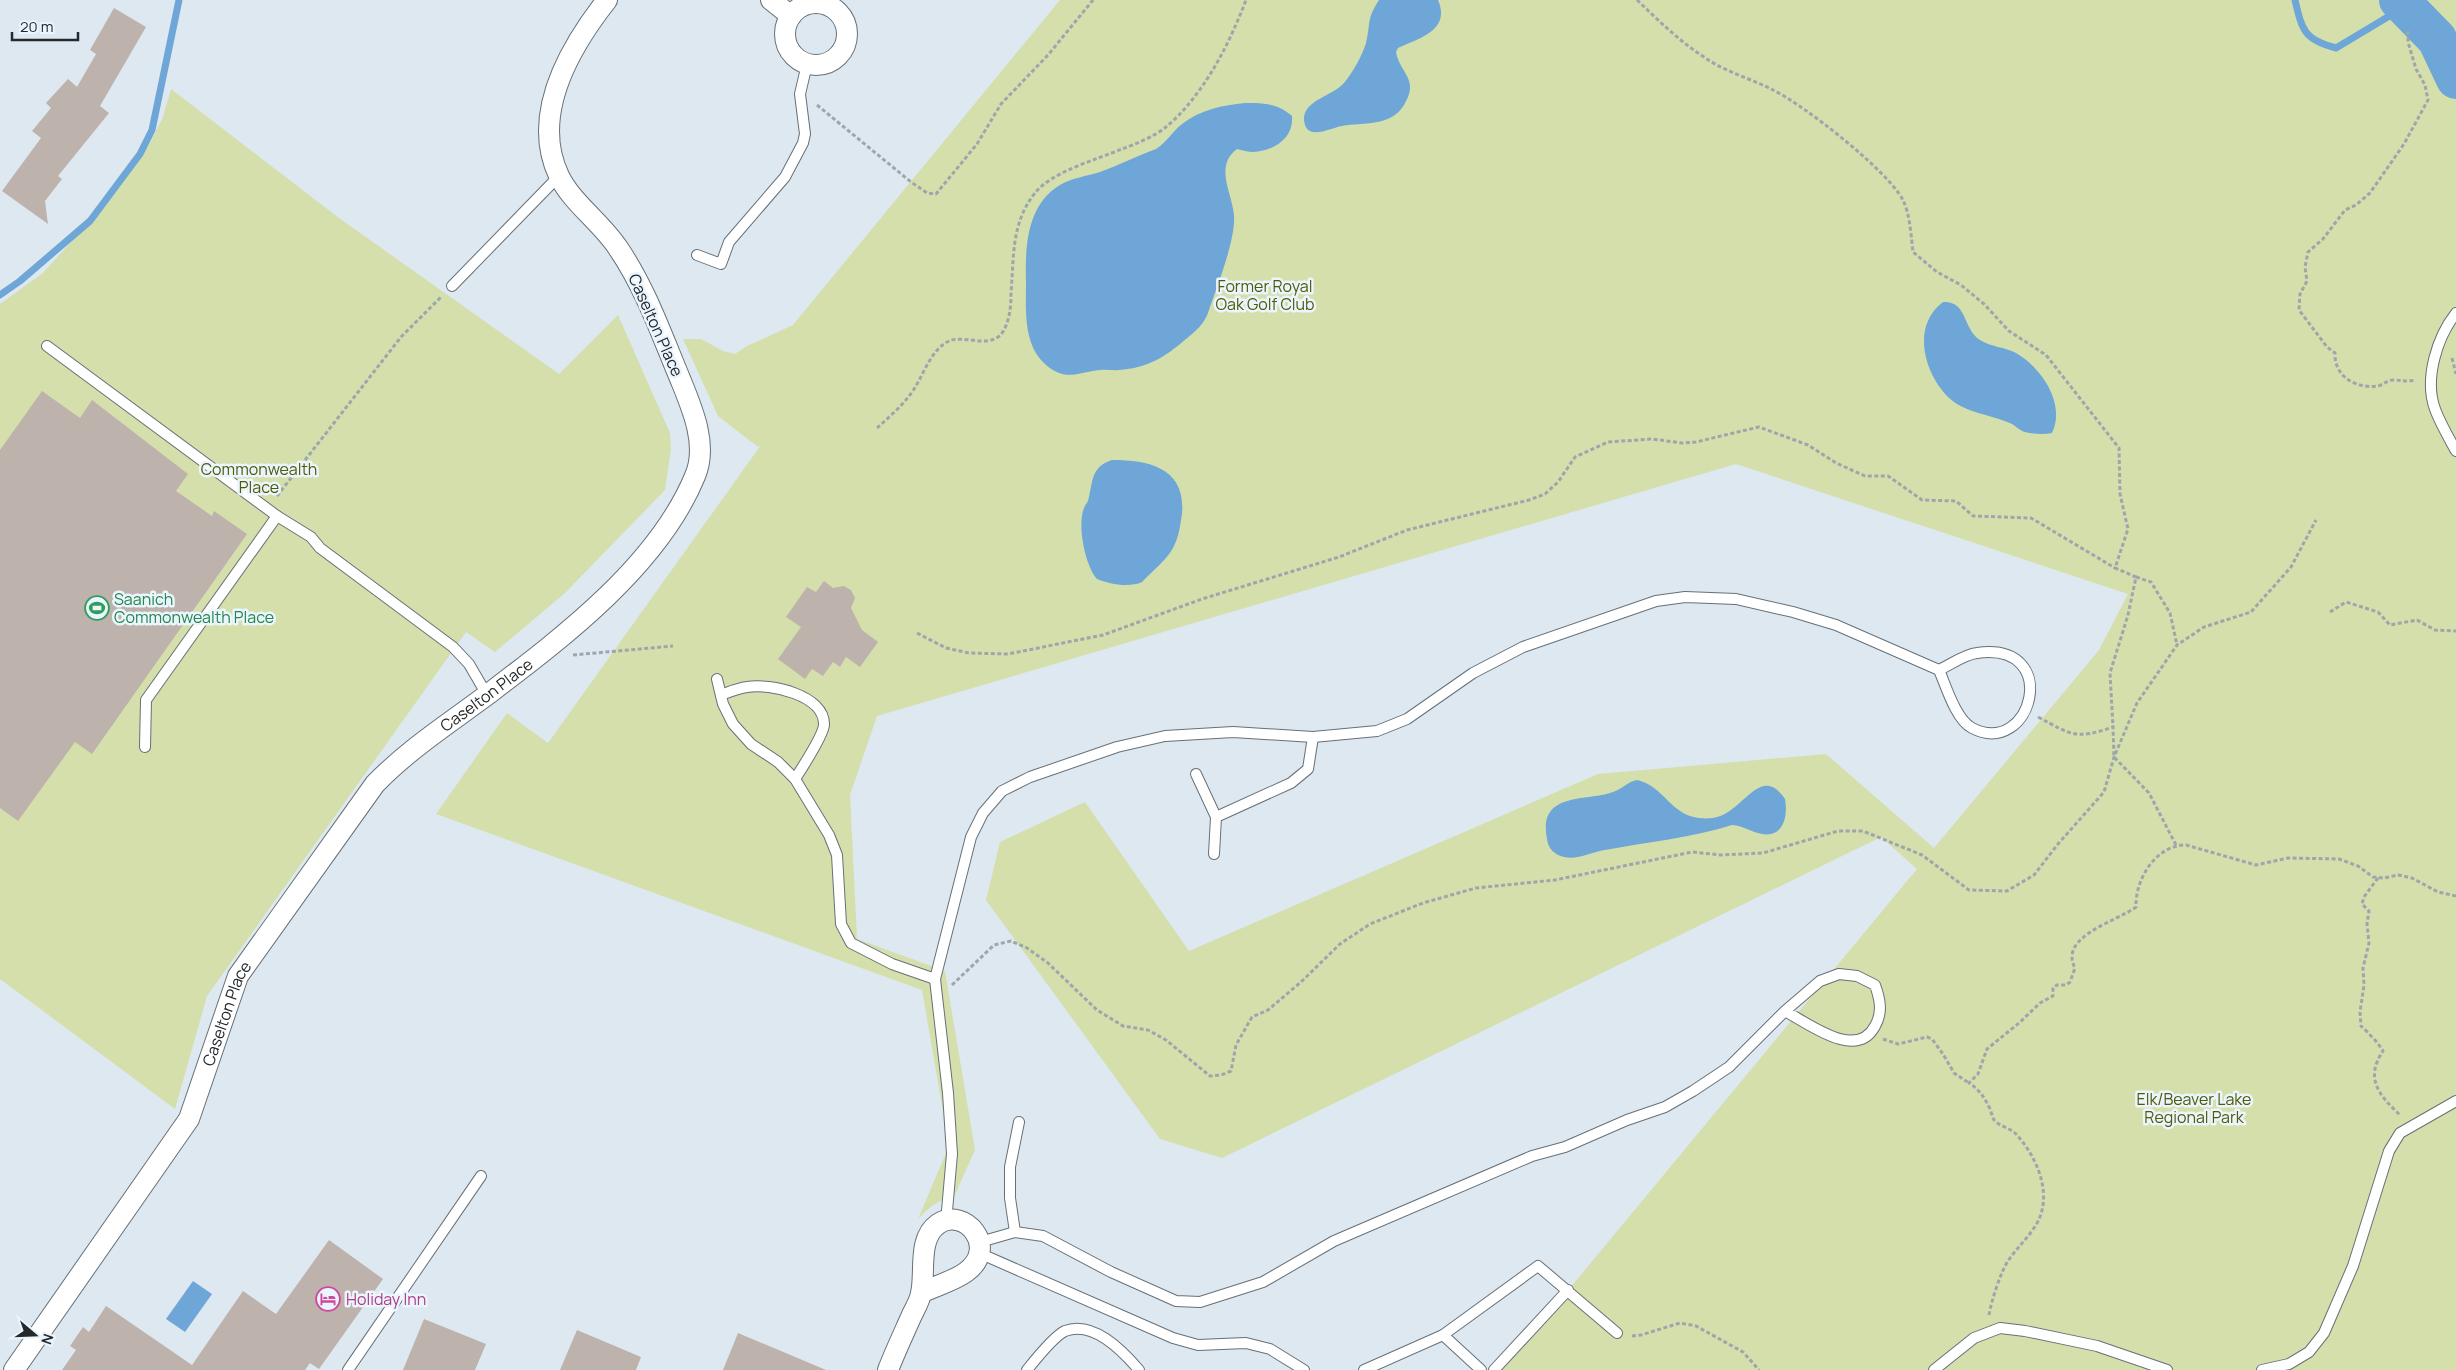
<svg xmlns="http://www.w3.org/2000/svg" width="2456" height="1370" font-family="Manrope,sans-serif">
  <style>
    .green { fill: #d4dfac }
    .water { fill: #6ea6d8 }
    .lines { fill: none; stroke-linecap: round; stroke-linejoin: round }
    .stream { stroke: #6ea6d8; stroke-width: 7 }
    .river { stroke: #6ea6d8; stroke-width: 40 }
    .building { fill: #bdb3ac }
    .service-casing { stroke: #677077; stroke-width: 12 }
    .minor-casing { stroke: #677077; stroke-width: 22 }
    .path { stroke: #9ea6ac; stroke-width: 3; stroke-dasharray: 4 2.5; stroke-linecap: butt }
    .service { stroke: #fff; stroke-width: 10 }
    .minor { stroke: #fff; stroke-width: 20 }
    .labels { text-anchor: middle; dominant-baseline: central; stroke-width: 5; stroke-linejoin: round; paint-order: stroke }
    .park-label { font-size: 16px; fill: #505b0a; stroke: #ebf5fd }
    .street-label { font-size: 16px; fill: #25292c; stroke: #ebf5fd }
    .leisure-label { font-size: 16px; fill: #27864d; stroke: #ebf5fd; text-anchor: start }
    .hotel-label { font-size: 16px; fill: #b23c85; stroke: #ebf5fd; text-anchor: start }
  </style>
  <rect width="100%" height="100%" fill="#dee8f0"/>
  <g class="green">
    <path d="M1060 0H2456V1370H1502L1917 869 1881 837 1222 1158 1160 1139 986 900 1000 842 1085 802 1189 951 1598 774 1826 754 1934 848 2099 650 2128 594 1736 464 877 716 850 795 857 939 945 971 975 1150 954 1197C938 1200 929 1207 918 1219L949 1146 922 990 436 814 507 713 548 743 761 445 758 447 718 416 683 339H701L723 351 735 354 747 346 793 325Z"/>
    <polygon points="171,89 339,218 559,374 618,315 670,433 671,448 665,490 565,593 495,652 466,632 207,996 175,1109 0,979 0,304 43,273 104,205 149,145 163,117"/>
  </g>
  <g class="water">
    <path d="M1379 0H1438C1451 30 1420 38 1398 48L1396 52C1400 74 1420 79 1404 105 1391 127 1363 122 1342 126 1330 128 1306 142 1304 120 1303 100 1333 96 1344 83 1353 72 1362 56 1366 43 1371 23 1366 20 1379 0Z"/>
    <path d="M1245 103C1264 103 1277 103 1292 116 1294 138 1274 151 1253 152 1248 152 1242 150 1237 149 1214 166 1232 193 1234 215 1236 240 1216 289 1208 313 1204 324 1195 332 1186 339 1165 357 1148 368 1119 370 1113 371 1106 369 1100 370 1078 372 1065 383 1044 363 1023 343 1026 309 1026 283 1025 249 1026 205 1060 185 1072 178 1087 176 1100 172 1119 165 1137 156 1156 149 1167 142 1172 132 1182 124 1200 110 1223 105 1245 103Z"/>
    <path d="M1943 302C1968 301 1962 328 1980 340 1991 347 2005 347 2016 353 2042 368 2066 404 2052 433 2043 435 2034 434 2025 432 2020 431 2016 426 2012 424 1991 414 1966 414 1948 397 1924 373 1911 326 1943 302Z"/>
    <path d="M1112 460C1151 460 1186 469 1182 514 1180 526 1179 537 1173 548 1166 561 1152 571 1142 582 1129 588 1109 584 1097 579 1085 565 1077 525 1084 508 1085 505 1087 503 1088 501 1093 483 1090 467 1112 460Z"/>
    <path d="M1637 780C1668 787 1671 823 1713 818 1743 814 1760 762 1785 799 1788 815 1784 838 1762 834 1751 832 1744 826 1732 825 1691 838 1647 842 1605 850 1591 852 1578 860 1564 857 1555 855 1548 849 1547 839 1538 791 1586 802 1613 792 1622 789 1627 782 1637 780Z"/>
    <polygon points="193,1281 212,1294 185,1332 166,1319"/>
  </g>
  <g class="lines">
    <g class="stream">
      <path d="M2295 0C2302 30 2304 40 2336 48L2406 6"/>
      <polyline points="0,295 20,281 90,221 140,154 152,130 179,0"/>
    </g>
    <polyline class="river" points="2399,0 2437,39 2456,79"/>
  </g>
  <g class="building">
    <polygon points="114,8 146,27 100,106 109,113 58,176 62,179 45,201 48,224 2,191 41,138 32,131 51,108 46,103 68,79 77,87 96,54 90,50"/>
    <polygon points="42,391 80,418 92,400 188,474 176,491 212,516 214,511 247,534 92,754 75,742 18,821 0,808 0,450"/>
    <polygon points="824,581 833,588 844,586 851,590 855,598 851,608 862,630 878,642 860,667 846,657 840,667 833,662 823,676 812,669 805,679 778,659 801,627 786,617 807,587 816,592"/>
    <polygon points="329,1240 383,1279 319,1369 310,1363 305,1370 62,1370 76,1350 70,1346 83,1327 89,1332 106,1306 192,1365 243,1291 276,1314"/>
    <polygon points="424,1319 486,1344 475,1370 403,1370"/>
    <polygon points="577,1330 641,1357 636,1370 560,1370"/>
    <polygon points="738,1333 826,1370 723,1370"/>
  </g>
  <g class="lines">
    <g class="service-casing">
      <g id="service">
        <polyline points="697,255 721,264 729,242 785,177 803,143 805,134 800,94 807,64"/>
        <polyline points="452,286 559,176"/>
        <path d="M2456 313C2437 337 2424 379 2435 409 2440 423 2449 438 2456 451"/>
        <polyline points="47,346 277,516 311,537 320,548 453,647 469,664 487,695"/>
        <polyline points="717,679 723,704 733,724 751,744 778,762 795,779 829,835 837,855 841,924 851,943 892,964 935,979"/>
        <path d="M721 695C729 692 738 688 747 687 770 683 825 695 824 725 823 736 802 768 795 779"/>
        <polyline points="145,747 146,700 277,516"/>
        <polyline points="1196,774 1216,817"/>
        <polyline points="1214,854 1216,817 1291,783 1308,769 1313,737"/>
        <path d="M946 1222 952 1154 948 1093 935 979 971 837 983 813 1002 791 1030 777 1117 747 1165 736 1233 732 1313 737 1377 731 1407 719 1473 673 1523 647 1656 601 1685 597 1736 599 1793 612 1836 625 1939 670C1946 686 1956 720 1972 728 2032 759 2063 641 1977 653 1965 654 1950 665 1939 670"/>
        <polyline points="1015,1232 1010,1198 1010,1167 1019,1122"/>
        <path d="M980 1242 1015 1232 1043 1236 1111 1272 1176 1301 1200 1302 1263 1282 1334 1241 1532 1156 1565 1147 1627 1120 1665 1107 1693 1091 1729 1067 1785 1011 1820 981 1839 974 1857 976 1875 985C1880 999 1883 1012 1875 1026 1857 1061 1809 1024 1785 1011"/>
        <polyline points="979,1253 1173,1338 1198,1345 1246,1343 1270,1349 1304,1370"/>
        <polyline points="1443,1335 1481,1370"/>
        <polyline points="348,1370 481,1176"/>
        <path d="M1027 1370C1035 1360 1054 1336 1065 1331 1093 1320 1123 1351 1139 1370"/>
        <polyline points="1364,1370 1443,1335 1538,1266 1617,1333"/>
        <polyline points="1494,1370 1568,1290"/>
        <polyline points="1934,1370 1974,1338 2000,1328 2025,1331 2097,1346 2167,1370"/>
        <polyline points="2262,1370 2289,1364 2309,1352 2324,1333 2353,1266 2389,1151 2400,1133 2456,1101"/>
      </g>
    </g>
    <g class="minor-casing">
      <g id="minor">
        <polyline points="771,0 791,16"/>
        <circle cx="816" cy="34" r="31"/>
        <path id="s1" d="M14 1370 189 1119 238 976 375 784C409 749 448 724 487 695 562 638 658 566 695 476 708 446 693 410 681 381 662 336 646 289 618 248 601 222 572 203 559 176 530 115 570 47 607 0"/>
        <path d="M888 1370C895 1352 903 1335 911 1317 914 1310 920 1301 921 1293 926 1272 917 1239 938 1224 964 1206 1000 1247 966 1272 954 1281 935 1286 921 1293"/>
      </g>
    </g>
    <g class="path">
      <path d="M1637 0C1658 20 1679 41 1704 57 1725 72 1750 78 1773 90 1804 105 1887 170 1903 200 1910 214 1911 236 1913 252L1937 272 1961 285 1984 304 2009 331 2046 355 2119 448 2120 494 2128 529 2115 568 2136 577 2128 615 2110 673 2113 727"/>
      <path d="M2408 31V42L2416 69 2425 85 2428 100 2404 144 2370 193 2356 205 2345 210 2323 239 2308 252 2305 267 2307 281 2300 294 2299 310 2327 347 2335 353C2334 376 2355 389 2378 386 2383 385 2387 380 2393 380 2401 380 2407 382 2416 380"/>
      <polyline points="817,105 911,182 927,193 936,194 977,144 1001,104 1048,55 1093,0"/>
      <polyline points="2452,358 2456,374"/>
      <path d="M877 428C888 418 900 408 909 396 922 381 929 350 949 341 965 334 993 351 1004 330 1010 318 1011 306 1011 293 1014 257 1011 223 1035 193 1051 172 1098 159 1122 149 1136 144 1155 136 1166 127 1203 96 1229 45 1246 0"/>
      <polyline points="277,496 401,337 441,297"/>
      <polyline points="2136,577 2151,582 2170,613 2177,645"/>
      <polyline points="2330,612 2346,602 2378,612 2390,625 2417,620 2435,630 2456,631"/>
      <polyline points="917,633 946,648 969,653 1008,654 1103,635 1202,599 1339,557 1407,530 1529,500 1545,494 1558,482 1575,457 1608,442 1652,439 1682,443 1696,442 1759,427 1808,445 1836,463 1865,476 1888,476 1922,500 1956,501 1973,516 2031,518 2115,568"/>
      <polyline points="573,655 673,646"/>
      <path d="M2038 717C2072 735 2075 740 2113 727L2114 757 2149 793 2176 845"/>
      <path d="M2378 878 2364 897 2362 904 2369 911 2367 924 2369 943 2363 968 2364 985 2360 1012 2361 1026C2367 1031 2380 1045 2383 1051 2364 1079 2380 1096 2400 1115"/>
      <polyline points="952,985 994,945 1011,941 1027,948 1048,963 1097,1010 1123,1026 1148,1030 1166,1040 1210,1076 1221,1075 1231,1071 1236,1045 1252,1017 1268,1010 1301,982 1340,944 1370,924 1423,903 1476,888 1555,880 1692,852 1721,855 1763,853 1838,831 1863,831 1922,855 1969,890 2007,891 2034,875 2058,844 2104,792 2114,757 2137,703 2177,645 2204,627 2251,612 2291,567 2316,520"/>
      <polyline points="1883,1039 1898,1044 1927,1037 1932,1039 1943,1054 1954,1073 1969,1083"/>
      <path d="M1989 1315C1991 1302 2001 1271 2008 1261 2016 1249 2026 1240 2034 1228 2055 1198 2038 1158 2016 1134 2010 1128 2002 1127 1996 1122 1992 1119 1992 1114 1990 1109 1985 1098 1979 1089 1969 1083L1978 1074 1987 1049 2019 1023 2040 1003 2053 996V988L2057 985H2066L2070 982 2075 968C2058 936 2118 921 2136 907 2135 879 2156 845 2186 845L2256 865 2288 858 2339 859 2358 866 2373 877 2384 878 2398 875 2412 878 2438 892 2456 896"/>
      <polyline points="1632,1336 1641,1335 1680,1323 1696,1326 1743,1352 1759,1370"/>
    </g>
    <use href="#service" class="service"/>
    <use href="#minor" class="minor"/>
  </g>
  <defs>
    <g id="stadium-ring" transform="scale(1.25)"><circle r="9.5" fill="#ebf5fd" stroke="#2e9e5b" stroke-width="1.5"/><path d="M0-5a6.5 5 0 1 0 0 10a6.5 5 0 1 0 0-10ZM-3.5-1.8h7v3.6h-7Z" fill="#2e9e5b"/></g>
    <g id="hotel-ring" transform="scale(1.25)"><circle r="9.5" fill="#ebf5fd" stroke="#d1479c" stroke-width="1.5"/><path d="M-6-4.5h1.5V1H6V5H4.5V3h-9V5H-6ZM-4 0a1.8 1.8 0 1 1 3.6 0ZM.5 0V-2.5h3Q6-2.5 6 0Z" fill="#d1479c"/></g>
  </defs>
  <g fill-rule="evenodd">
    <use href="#stadium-ring" x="97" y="608"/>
    <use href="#hotel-ring" x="328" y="1299"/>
  </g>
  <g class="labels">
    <g class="park-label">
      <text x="1265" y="286">Former Royal<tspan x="1265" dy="18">Oak Golf Club</tspan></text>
      <text x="259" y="469">Commonwealth<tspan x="259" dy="18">Place</tspan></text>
      <text x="2194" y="1099">Elk/Beaver Lake<tspan x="2194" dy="18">Regional Park</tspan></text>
    </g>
    <g class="street-label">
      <text transform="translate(656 325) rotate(66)">Caselton Place</text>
      <text stroke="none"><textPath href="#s1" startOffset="836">Caselton Place</textPath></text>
      <text stroke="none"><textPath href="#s1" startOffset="418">Caselton Place</textPath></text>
    </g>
    <g class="leisure-label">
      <text x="114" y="599">Saanich<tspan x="114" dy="18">Commonwealth Place</tspan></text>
    </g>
    <g class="hotel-label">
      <text x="346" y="1299">Holiday Inn</text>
    </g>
  </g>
  <g transform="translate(35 1335) rotate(109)" stroke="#ebf5fd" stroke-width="4" paint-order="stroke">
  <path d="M0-4L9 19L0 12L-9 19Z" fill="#25292c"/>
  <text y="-8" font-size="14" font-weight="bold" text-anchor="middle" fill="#25292c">N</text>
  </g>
  <path d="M12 32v8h66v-8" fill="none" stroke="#25292c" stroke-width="2.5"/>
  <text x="20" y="32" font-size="15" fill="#25292c" stroke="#ebf5fd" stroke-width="4" paint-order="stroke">20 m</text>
</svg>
